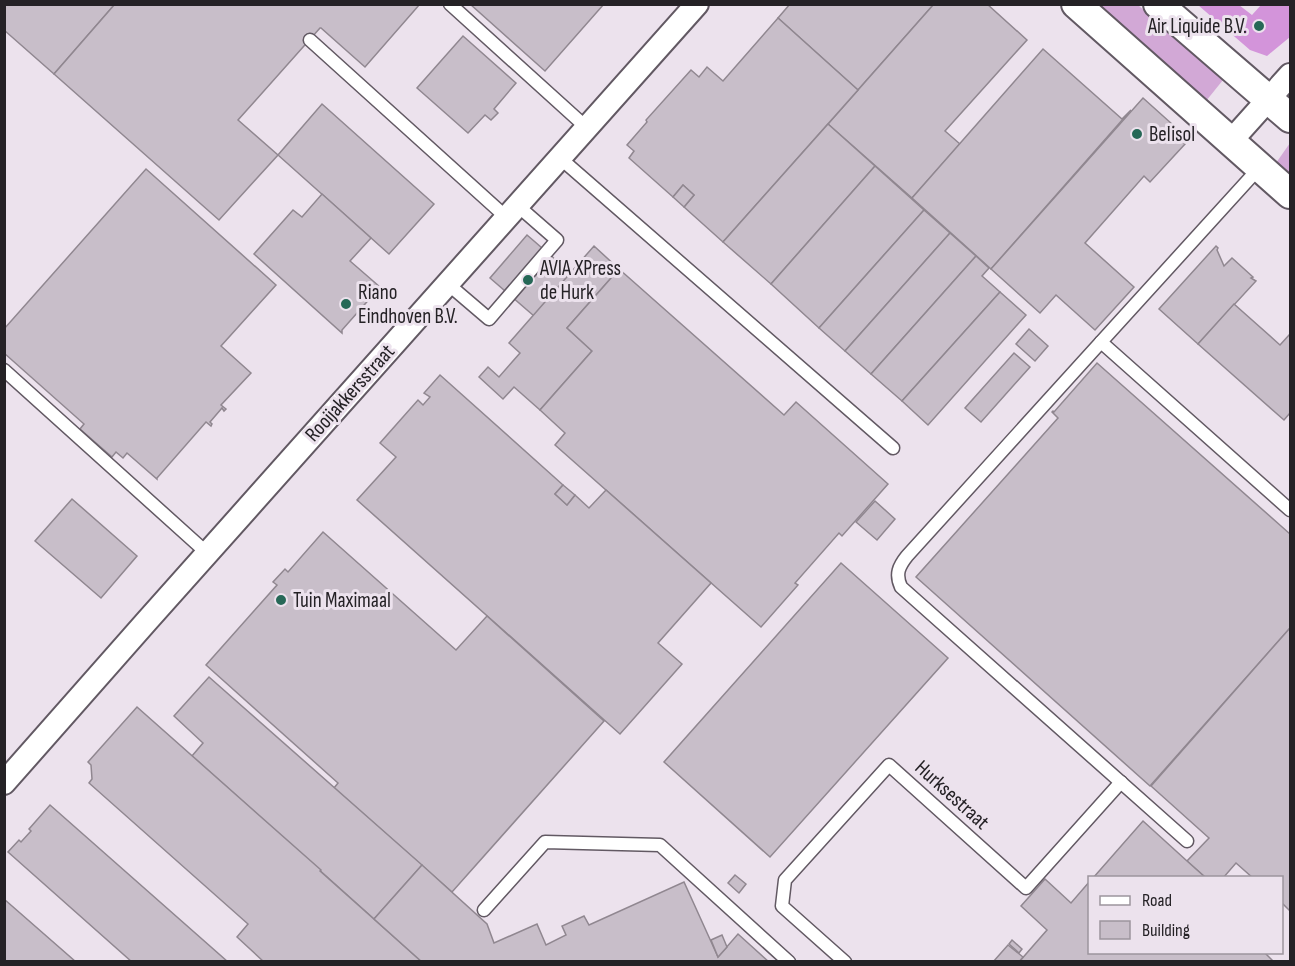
<svg xmlns="http://www.w3.org/2000/svg" width="1295" height="966" font-family="'Sofia Sans Condensed',sans-serif">
  <style>
    .green { fill: #d2a8d6 }
    .forest { fill: #d394da }
    .building { fill: #c8bec9; stroke: #908790; stroke-width: 1.5 }
    .lines { fill: none; stroke-linecap: round; stroke-linejoin: round }
    .service-casing { stroke: #625963; stroke-width: 15 }
    .minor-casing { stroke: #625963; stroke-width: 26 }
    .tertiary-casing { stroke: #625963; stroke-width: 32 }
    .service { stroke: #fff; stroke-width: 12 }
    .minor { stroke: #fff; stroke-width: 22 }
    .tertiary { stroke: #fff; stroke-width: 28 }
    .poi-dot { fill: #266857; stroke: #ece2ed; stroke-width: 2 }
    .labels { text-anchor: middle; dominant-baseline: central; stroke-width: 6; stroke-linejoin: round; paint-order: stroke }
    .poi-label { font-size: 21px; fill: #252226; stroke: #ece2ed; text-anchor: start }
    .street-label { font-size: 21px; fill: #252226; stroke: #ece2ed }
  </style>
  <rect width="100%" height="100%" fill="#ece2ed"/>
  <g class="green">
    <polygon points="1097,5 1138,5 1223,80 1206,101"/>
    <polygon points="1290,143 1290,176 1276,163"/>
  </g>
  <polygon class="forest" points="1198,5 1239,5 1252,15 1261,5 1290,5 1290,37 1267,56 1250,50"/>
  <g class="building">
    <polygon points="4,4 115,4 54,74 4,30"/>
    <polygon points="115,4 420,4 365,67 321,28 320,28 238,120 278,155 219,220 54,74"/>
    <polygon points="470,4 604,4 545,71"/>
    <polygon points="790,4 934,4 858,90 778,18"/>
    <polygon points="934,4 987,4 1027,40 945,131 960,144 912,198 828,124"/>
    <polygon points="778,18 858,90 723,242 684,207 694,195 683,185 673,197 629,158 634,151 627,145 647,122 646,120 691,70 699,77 707,67 723,81"/>
    <polygon points="463,36 516,83 494,109 498,113 491,120 485,115 468,133 417,88"/>
    <polygon points="1043,49 1122,119 1131,110 991,269 912,198"/>
    <polygon points="1143,98 1182,133 1178,138 1185,144 1150,182 1144,176 1085,243 1134,287 1095,330 1056,295 1040,313 991,269"/>
    <polygon points="322,104 434,204 389,254 278,155"/>
    <polygon points="828,124 875,166 771,284 723,242"/>
    <polygon points="875,166 924,210 819,328 771,284"/>
    <polygon points="146,169 276,285 221,346 251,373 221,405 226,409 224,411 222,408 210,422 212,424 211,426 206,422 157,478 157,479 127,453 123,458 116,452 112,457 80,429 84,424 4,353 4,329"/>
    <polygon points="683,185 694,195 684,207 673,197"/>
    <polygon points="322,194 371,238 350,261 380,287 342,330 342,333 254,254 293,210 302,217"/>
    <polygon points="924,210 950,233 845,351 819,328"/>
    <polygon points="950,233 976,256 871,374 845,351"/>
    <polygon points="527,235 571,273 534,316 490,278"/>
    <polygon points="594,246 619,269 567,328 592,351 540,410 514,387 503,399 479,377 488,367 499,377 520,353 509,343"/>
    <polygon points="1216,246 1218,248 1217,250 1224,266 1232,258 1253,277 1251,278 1256,281 1198,344 1159,309"/>
    <polygon points="976,256 989,268 982,276 1000,292 902,401 871,374"/>
    <polygon points="619,269 784,415 796,402 888,484 842,536 839,533 795,583 798,585 761,627 555,445 565,433 540,410 592,351 567,328"/>
    <polygon points="1000,292 1026,315 928,425 902,401"/>
    <polygon points="1234,304 1280,345 1290,334 1290,413 1284,420 1198,344"/>
    <polygon points="1029,329 1048,346 1035,361 1016,344"/>
    <polygon points="1014,353 1030,367 981,422 965,408"/>
    <polygon points="1097,363 1290,534 1290,628 1150,786 916,577 1058,418 1052,412 1053,411 1054,412"/>
    <polygon points="440,375 563,485 555,494 567,505 575,495 589,508 606,490 711,583 658,643 682,664 620,734 357,500 396,457 380,443 418,400 423,405 430,397 424,393"/>
    <polygon points="563,485 575,495 567,505 555,494"/>
    <polygon points="72,499 137,556 101,598 35,541"/>
    <polygon points="875,501 895,519 877,540 856,522"/>
    <polygon points="323,532 456,650 487,616 604,721 452,892 334,788 338,783 206,665 277,585 273,582 285,569 288,572"/>
    <polygon points="841,563 948,658 770,857 664,762"/>
    <polygon points="1290,628 1290,911 1282,903 1282,878 1253,878 1236,863 1223,878 1206,878 1187,861 1209,838 1151,786"/>
    <polygon points="209,677 422,865 374,919 192,756 203,743 174,716"/>
    <polygon points="137,707 321,870 320,871 422,962 264,962 237,937 248,924 89,783 92,779 91,765 88,762"/>
    <polygon points="50,805 228,962 132,962 8,852 19,840 21,842 31,831 29,829"/>
    <polygon points="1143,821 1187,861 1206,878 1093,878"/>
    <polygon points="422,865 487,924 494,943 537,924 546,945 566,935 562,926 584,916 589,925 684,882 718,957 738,934 769,962 422,962 374,919"/>
    <polygon points="735,875 746,884 739,893 728,883"/>
    <polygon points="1045,879 1071,903 1090,881 1090,952 1264,952 1274,962 1019,962 1047,930 1021,906"/>
    <polygon points="4,899 76,962 4,962"/>
    <polygon points="722,935 727,947 718,957 711,940"/>
    <polygon points="1012,940 1022,949 1019,953 1009,944"/>
    <polygon points="1008,945 1023,957 1019,962 993,962"/>
  </g>
  <g class="lines">
    <g class="service-casing">
      <g id="service">
        <polyline points="450,4 587,128"/>
        <polyline points="310,40 507,218"/>
        <polyline points="560,158 893,448"/>
        <polyline points="1260,167 1101,342 1290,510"/>
        <polyline points="448,284 489,319 557,240 518,206"/>
        <path d="M1101 342 907 556C899 566 895 574 901 587L1187 841"/>
        <polyline points="4,370 207,553"/>
        <polyline points="484,910 545,842 660,845 789,962"/>
        <polyline points="845,962 782,906 785,880 889,765 1026,888 1121,782"/>
      </g>
    </g>
    <g class="minor-casing">
      <g id="minor">
        <polyline points="1231,141 1290,75"/>
        <polyline points="4,783 146,622 697,4"/>
      </g>
    </g>
    <g class="tertiary-casing">
      <g id="tertiary">
        <polyline points="1076,4 1290,194"/>
        <polyline points="1158,4 1290,118"/>
      </g>
    </g>
    <use href="#service" class="service"/>
    <use href="#minor" class="minor"/>
    <use href="#tertiary" class="tertiary"/>
  </g>
  <g class="poi-dot">
    <circle cx="1259" cy="26" r="6"/>
    <circle cx="1137" cy="134" r="6"/>
    <circle cx="528" cy="280" r="6"/>
    <circle cx="346" cy="304" r="6"/>
    <circle cx="281" cy="600" r="6"/>
  </g>
  <g class="labels">
    <g class="poi-label">
      <text x="1247" y="26" text-anchor="end">Air Liquide B.V.</text>
      <text x="1149" y="134">Belisol</text>
      <text x="540" y="268">AVIA XPress<tspan x="540" dy="24">de Hurk</tspan></text>
      <text x="358" y="292">Riano<tspan x="358" dy="24">Eindhoven B.V.</tspan></text>
      <text x="293" y="600">Tuin Maximaal</text>
    </g>
    <g class="street-label">
      <text transform="translate(350 393) rotate(-48)">Rooijakkersstraat</text>
      <text transform="translate(952 795) rotate(42)">Hurksestraat</text>
    </g>
  </g>
  <rect width="1295" height="966" fill="none" stroke="#252226" stroke-width="12"/>
  <rect x="1088" y="876" width="195" height="78" fill="#ece2ed" stroke="#9c959d" stroke-width="1.5"/>
  <rect x="1100" y="896" width="30" height="9" fill="#ffffff" stroke="#9c959d" stroke-width="1.5"/>
  <text x="1142" y="906" font-size="18" fill="#252226">Road</text>
  <rect x="1100" y="921" width="30" height="18" fill="#c8bec9" stroke="#9c959d" stroke-width="1.5"/>
  <text x="1142" y="936" font-size="18" fill="#252226">Building</text>
</svg>
